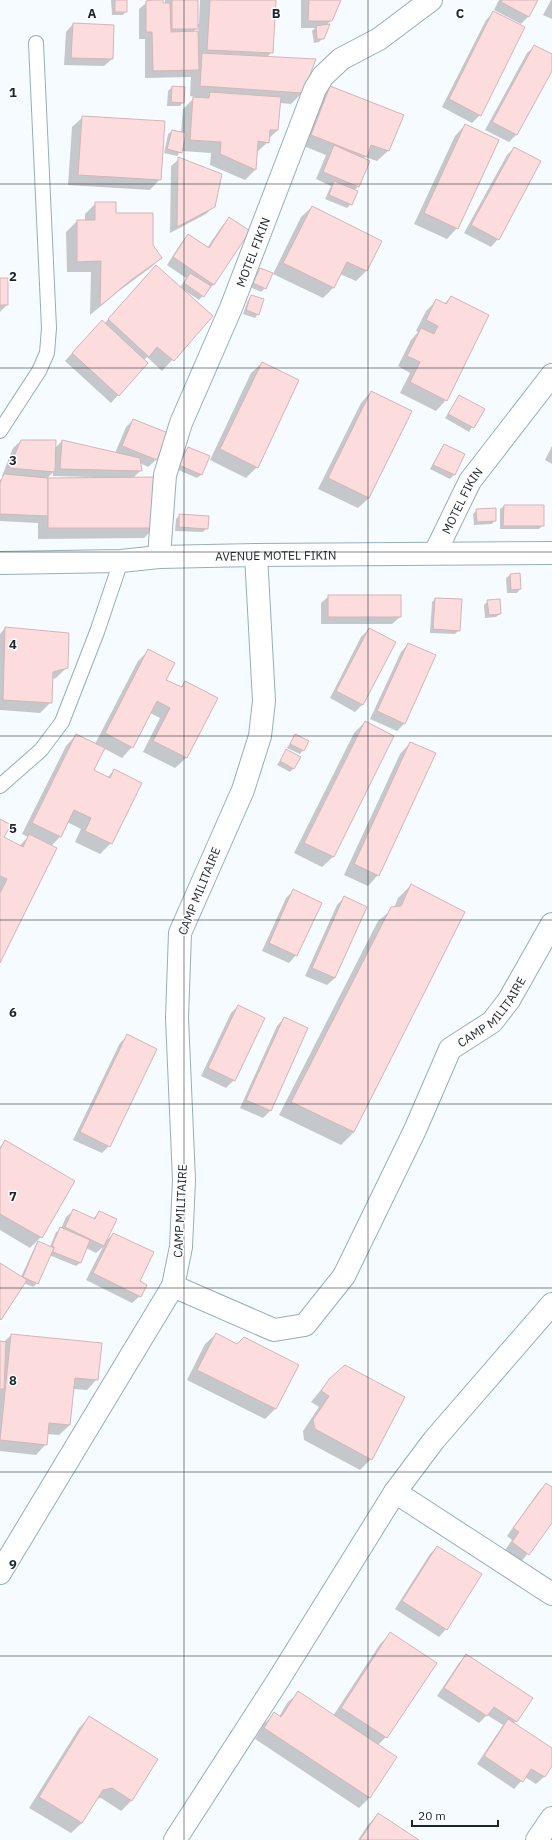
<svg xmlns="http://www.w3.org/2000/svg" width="552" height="1840" font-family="'IBM Plex Sans',sans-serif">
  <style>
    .shadow { fill: #0003; fill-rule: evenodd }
    .building { fill: #fddcdd; stroke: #d5b5b6 }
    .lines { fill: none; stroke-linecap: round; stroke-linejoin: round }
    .lane-casing { stroke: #95aebe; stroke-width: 16 }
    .street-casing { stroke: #95aebe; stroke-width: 24 }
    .lane { stroke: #fff; stroke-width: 14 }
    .street { stroke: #fff; stroke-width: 22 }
    .grid { fill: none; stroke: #1b252c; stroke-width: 1; stroke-opacity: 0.55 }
    .labels { text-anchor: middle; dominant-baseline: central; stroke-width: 3; stroke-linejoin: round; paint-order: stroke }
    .street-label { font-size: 12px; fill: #1b252c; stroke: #fff }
    .grid-label { font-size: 13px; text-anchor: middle; font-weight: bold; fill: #1b252c; stroke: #fff; stroke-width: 3; stroke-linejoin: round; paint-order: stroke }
  </style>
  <rect width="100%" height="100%" fill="#f5fbfe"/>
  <g class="shadow">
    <polygon points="111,0 126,0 126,11 123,15 112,15"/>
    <path d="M150 0H162V4H165V0H197V24H199L200 0H275L272 52 267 57 302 93 291 104 280 103 278 130 268 139V142L256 153 255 170 245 180 210 165 211 153 181 151 177 156 164 153 168 134 172 131 181 133 183 109 195 97 190 96 191 77 145 78V39H139V9ZM199 27 198 32H193L195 30Z"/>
    <polygon points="301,0 340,0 331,20 326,26 323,38 319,42 314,43 312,31 315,28 301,28"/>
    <polygon points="499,0 537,0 529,16 521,24 494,10"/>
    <polygon points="551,0 552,0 552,19 543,15"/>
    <polygon points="493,13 480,115 472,123 442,107 486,20"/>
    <polygon points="73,24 112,59 104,66 64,65 66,32"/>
    <polygon points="535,46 552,55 552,69 516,135 509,142 485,130 527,53"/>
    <polygon points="172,87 184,88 183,102 180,106 167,106 168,91"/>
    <polygon points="331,87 402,116 388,151 377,161 365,157 363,159 369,162 358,187 354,190 351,204 347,208 325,199 331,186 316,179 326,155 301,145 320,98"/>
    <polygon points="83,117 160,179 150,190 68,185 72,127"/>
    <polygon points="465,125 457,228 447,239 414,224 455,136"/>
    <polygon points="514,148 498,239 491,247 464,233 507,155"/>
    <polygon points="179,159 214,206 206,214 170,233 171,166"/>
    <polygon points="96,203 115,214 152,246 161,258 150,268 119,291 90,315 91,272 67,272 66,232 77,221 85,221 85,214"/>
    <polygon points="312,207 381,241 366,271 356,281 340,274 333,288 323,298 273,274 301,217"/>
    <polygon points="230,219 214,284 199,300 181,288 212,317 162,371 147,357 144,360 147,363 111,403 65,361 94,329 104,324 145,277 180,288 186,278 167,265 181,243 188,236 207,248 222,226"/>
    <polygon points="260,269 265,288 261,292 250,287 257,273"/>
    <polygon points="0,279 7,305 0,312"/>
    <polygon points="252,296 258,314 255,318 243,314 248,300"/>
    <polygon points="451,297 446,400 436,411 400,393 410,373 398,366 411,340 418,332 416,331 426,311 436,301 444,304"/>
    <polygon points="262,363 257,467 246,478 210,460 251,373"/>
    <polygon points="371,392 369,498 358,508 318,489 361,403"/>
    <polygon points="460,396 483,410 469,432 445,418"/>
    <path d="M133 420 167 434 156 460 148 467 140 463 141 470 133 478 155 527 144 538 38 539V523L0 521V480L4 476H2L13 448 21 441 55 448 62 441 115 453 126 427ZM53 472V476L91 477V479H47Z"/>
    <polygon points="444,445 464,454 454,475 450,479 430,469 441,449"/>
    <polygon points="552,446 552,464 545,460"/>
    <polygon points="188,448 201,475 197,478 176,469 184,451"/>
    <polygon points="504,506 543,525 539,529 500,529 500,509"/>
    <polygon points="477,510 495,520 492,524 474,525 473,514"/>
    <polygon points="180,515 207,528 203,532 175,531 176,519"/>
    <polygon points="510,575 520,589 517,593 507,593 506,578"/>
    <polygon points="329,596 400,617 392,624 321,624 321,603"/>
    <polygon points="435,599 459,630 455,634 430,633 432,602"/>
    <polygon points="488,601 500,614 496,617 485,618 484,605"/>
    <polygon points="5,628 67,667 56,678 52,679 51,702 40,713 0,710 0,634"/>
    <polygon points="369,629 363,704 355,712 330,698 361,637"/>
    <polygon points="408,644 404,724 397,731 370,719 401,652"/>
    <polygon points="148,651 165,680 180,688 185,682 216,698 186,758 175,768 143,752 160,718 150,713 132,747 122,758 103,748 93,771 107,778 114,770 111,843 100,854 75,842 81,829 67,822 60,837 51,846 0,961 0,820 3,838 19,846 28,837 22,834 66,746 76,735 95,744 138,661"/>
    <polygon points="365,722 393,736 333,857 322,867 294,853 354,733"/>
    <polygon points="295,735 303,750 300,754 287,748"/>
    <polygon points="410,743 378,875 368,886 344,875 400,754"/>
    <polygon points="287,750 294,768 290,772 277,765"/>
    <polygon points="411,885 464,913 354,1132 341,1145 279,1115 378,921 394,908 398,898"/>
    <polygon points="293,891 296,955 289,963 262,951 286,898"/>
    <polygon points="344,898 335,978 327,985 305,976 337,905"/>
    <polygon points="238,1006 264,1018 234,1080 226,1088 201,1076 231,1013"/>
    <polygon points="284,1018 307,1029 270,1111 263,1118 240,1108 277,1026"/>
    <polygon points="127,1036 109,1146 102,1153 73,1140 120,1043"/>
    <polygon points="5,1141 73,1181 41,1237 30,1248 0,1230 0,1147"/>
    <polygon points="74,1210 93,1219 99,1212 106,1241 113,1234 139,1282 140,1296 132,1303 86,1280 103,1247 96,1253 86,1248 80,1263 76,1266 49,1255 37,1283 33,1287 24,1283 0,1320 0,1264 21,1277 37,1242 50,1247 56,1232 61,1229 66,1217"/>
    <polygon points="216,1334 237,1345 297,1365 275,1409 265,1419 187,1380 205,1344"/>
    <polygon points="11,1335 97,1379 87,1390 73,1389 70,1425 59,1435 47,1434 46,1444 36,1455 0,1451 0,1342 4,1342"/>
    <polygon points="329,1380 371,1459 360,1470 304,1440 303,1431 319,1407 311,1402"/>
    <polygon points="546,1484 552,1488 552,1522 521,1562 505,1550 512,1540 507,1536 539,1491"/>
    <polygon points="437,1547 446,1629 439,1637 395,1609 430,1554"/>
    <polygon points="390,1634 386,1737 378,1745 370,1797 359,1808 255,1739 264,1724 274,1714 279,1717 287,1703 298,1693 333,1716 380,1644"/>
    <polygon points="466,1655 516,1721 513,1724 552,1750 552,1764 544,1777 536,1784 525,1777 514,1789 477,1764 503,1725 487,1715 479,1723 437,1696 459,1663"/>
    <polygon points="89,1717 132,1800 121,1811 101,1798 96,1799 82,1823 71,1833 29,1808 79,1728"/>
    <polygon points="378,1814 417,1840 358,1840 368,1825"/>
  </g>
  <g class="building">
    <rect x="115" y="0" width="12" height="12"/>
    <polygon points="153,0 163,0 163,3 170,3 171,32 198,31 199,70 153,71 152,32 146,32 146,1"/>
    <rect x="172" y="0" width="26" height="29"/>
    <polygon points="210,0 276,0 273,53 207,50"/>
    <polygon points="309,0 341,0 332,21 308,21"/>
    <polygon points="502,0 538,0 529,17 501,2"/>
    <polygon points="493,11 525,27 481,116 449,99"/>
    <polygon points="73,23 114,25 113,59 71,58"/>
    <polygon points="330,24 324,39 317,39 316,26"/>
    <polygon points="534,45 552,54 552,71 517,135 492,122"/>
    <polygon points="202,53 316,59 303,93 200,86"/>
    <polygon points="172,86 185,87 184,103 171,102"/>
    <polygon points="330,86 404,115 389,151 371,145 367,157 311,135"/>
    <polygon points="210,92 281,97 278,130 270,130 269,143 258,141 256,170 220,154 221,142 190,140 193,97 209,98"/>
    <polygon points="82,116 165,121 161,180 78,175"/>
    <polygon points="465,124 499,140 458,229 424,213"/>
    <polygon points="172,130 186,133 182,153 167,149"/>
    <polygon points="334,145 370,161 359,187 323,172"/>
    <polygon points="514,147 541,161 499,240 471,225"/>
    <polygon points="178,157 222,174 215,207 177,227"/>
    <polygon points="334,181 358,191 352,205 329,195"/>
    <polygon points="95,202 116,202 116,213 153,213 153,245 162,258 131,280 100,306 101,261 77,262 77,220 95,220"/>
    <polygon points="312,206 382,241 367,271 347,262 334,288 283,263"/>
    <polygon points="229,217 250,231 214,285 173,257 188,234 209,248"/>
    <polygon points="156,265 213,316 174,361 157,347 149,357 108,319"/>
    <polygon points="260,268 273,273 266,289 253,283"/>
    <polygon points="190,273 211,286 204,297 184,283"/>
    <rect x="0" y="278" width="8" height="27"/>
    <polygon points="251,295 264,299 259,315 246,310"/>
    <polygon points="451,296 489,315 447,401 410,382 420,362 407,356 421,328 434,334 438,326 426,320 436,299 446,304"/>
    <polygon points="102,320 148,363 119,396 72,353"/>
    <polygon points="262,362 299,380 258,468 220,449"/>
    <polygon points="371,391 412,411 369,498 328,478"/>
    <polygon points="459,395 485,409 474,428 448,414"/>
    <polygon points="133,419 168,433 157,460 122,446"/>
    <polygon points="21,440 56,440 55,472 9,468"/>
    <polygon points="62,440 140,458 142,471 60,469"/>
    <polygon points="444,444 465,454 455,475 433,465"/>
    <polygon points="188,447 210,456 202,475 179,465"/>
    <polygon points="4,474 48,478 48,516 0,514 0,483"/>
    <polygon points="156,477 156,528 48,528 48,478"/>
    <polygon points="504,505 544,505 544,526 503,526"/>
    <polygon points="496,508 496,521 477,522 476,509"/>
    <polygon points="179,514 209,516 208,529 179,527"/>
    <polygon points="520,573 521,589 511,590 510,574"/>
    <rect x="328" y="595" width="73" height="22"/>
    <polygon points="435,598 462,599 460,631 433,629"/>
    <polygon points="500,599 501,614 489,615 487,600"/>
    <polygon points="5,627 69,633 68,668 53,672 52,703 3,700"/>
    <polygon points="369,628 396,642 363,705 336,691"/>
    <polygon points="408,643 436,655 405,724 377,711"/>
    <polygon points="148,649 175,663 166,680 182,687 185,681 218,698 187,758 153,741 170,708 157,701 133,748 105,733"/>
    <polygon points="365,721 394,736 334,857 304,843"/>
    <polygon points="76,734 105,748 94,770 110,778 114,769 142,783 112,844 85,831 91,818 74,810 61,837 32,823"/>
    <polygon points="295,734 309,741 304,751 290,744"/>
    <polygon points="410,742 436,753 379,876 354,864"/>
    <polygon points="286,749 301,757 294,769 280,761"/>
    <polygon points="0,819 11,825 4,837 23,847 29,834 57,848 0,963 0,893 7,879 0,876"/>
    <polygon points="411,884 465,912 354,1132 291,1102 391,907 401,906"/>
    <polygon points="293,889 322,903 297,956 269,943"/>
    <polygon points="344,896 367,907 335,978 312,968"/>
    <polygon points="238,1005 265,1018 235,1081 208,1068"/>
    <polygon points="284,1017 308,1028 271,1111 246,1100"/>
    <polygon points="127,1034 157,1049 110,1147 80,1132"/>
    <polygon points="5,1140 75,1181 42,1238 0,1214 0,1149"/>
    <polygon points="73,1209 95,1219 99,1211 117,1219 104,1246 65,1227"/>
    <polygon points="60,1227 90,1240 81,1263 53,1252 54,1247 52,1246"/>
    <polygon points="113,1233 154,1252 140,1281 147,1285 141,1297 93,1273"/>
    <polygon points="38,1241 54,1248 38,1284 23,1277"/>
    <polygon points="0,1263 27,1280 1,1320 0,1319"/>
    <polygon points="216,1333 237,1344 244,1337 299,1365 276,1409 197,1370"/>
    <polygon points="11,1334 102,1343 98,1380 75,1378 70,1425 49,1423 47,1445 0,1440"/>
    <polygon points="0,1341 6,1342 4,1389 0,1389"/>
    <polygon points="345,1365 405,1397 372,1460 315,1429 313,1420 329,1396 321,1391 329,1379"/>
    <polygon points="546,1483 552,1487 552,1523 529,1555 512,1542 519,1532 513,1528"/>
    <polygon points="437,1546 482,1574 447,1630 402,1601"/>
    <polygon points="390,1632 437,1663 387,1738 341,1708"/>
    <polygon points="466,1654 533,1698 517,1722 494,1707 487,1716 444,1688"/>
    <polygon points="298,1691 397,1757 370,1798 264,1728 274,1712 281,1717"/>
    <polygon points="89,1716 158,1759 132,1801 112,1788 103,1790 82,1823 39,1797"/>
    <polygon points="508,1719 552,1748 552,1766 545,1777 531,1769 523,1782 484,1756"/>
    <polygon points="378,1813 419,1840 360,1840"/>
  </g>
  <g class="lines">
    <g class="lane-casing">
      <g id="lane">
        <polyline points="0,431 39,371 47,353 49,328 36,43"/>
        <polyline points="0,786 41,750 62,722 97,632 121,561"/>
      </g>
    </g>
    <g class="street-casing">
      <g id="street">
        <path id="s1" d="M435 553 470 481 552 375"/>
        <path id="s2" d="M256 555 264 701 260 736 243 790 180 933 177 1018 184 1180 181 1247 173 1286 274 1330 305 1325 344 1276 415 1130 450 1049 492 1022 509 1000 552 924"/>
        <path id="s3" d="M159 557 165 475 181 423 231 308 315 89 323 76 341 59 379 39 431 0"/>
        <path id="s4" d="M0 563 121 561 159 557 256 555 552 553"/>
        <polyline points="395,1492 552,1594"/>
        <polyline points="0,1573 173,1286"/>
        <polyline points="175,1840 277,1682 395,1492 434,1440 552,1304"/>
        <polyline points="537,1840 552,1818"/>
      </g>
    </g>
    <use href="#lane" class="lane"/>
    <use href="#street" class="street"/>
  </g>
  <path class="grid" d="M184 0V1840M368 0V1840M0 184H552M0 368H552M0 552H552M0 736H552M0 920H552M0 1104H552M0 1288H552M0 1472H552M0 1656H552"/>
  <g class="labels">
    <g class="street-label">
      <text stroke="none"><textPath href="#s3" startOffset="322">MOTEL FIKIN</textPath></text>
      <text stroke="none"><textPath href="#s1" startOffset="59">MOTEL FIKIN</textPath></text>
      <text stroke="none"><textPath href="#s4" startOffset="276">AVENUE MOTEL FIKIN</textPath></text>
      <text transform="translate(199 891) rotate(-68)">CAMP MILITAIRE</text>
      <text stroke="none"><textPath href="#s2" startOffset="1260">CAMP MILITAIRE</textPath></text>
      <text transform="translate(180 1211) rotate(-87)">CAMP MILITAIRE</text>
    </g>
  </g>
  <g class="grid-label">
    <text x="92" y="18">A</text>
    <text x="276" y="18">B</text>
    <text x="460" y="18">C</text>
    <text x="13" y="97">1</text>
    <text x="13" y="281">2</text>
    <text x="13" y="465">3</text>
    <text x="13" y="649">4</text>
    <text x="13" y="833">5</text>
    <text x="13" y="1017">6</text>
    <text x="13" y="1201">7</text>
    <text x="13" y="1385">8</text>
    <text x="13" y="1569">9</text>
  </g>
  <path d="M412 1820v6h86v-6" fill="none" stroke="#1b252c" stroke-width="2"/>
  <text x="418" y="1820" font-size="12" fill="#1b252c" stroke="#ffffff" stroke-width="3" paint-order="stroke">20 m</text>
</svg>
